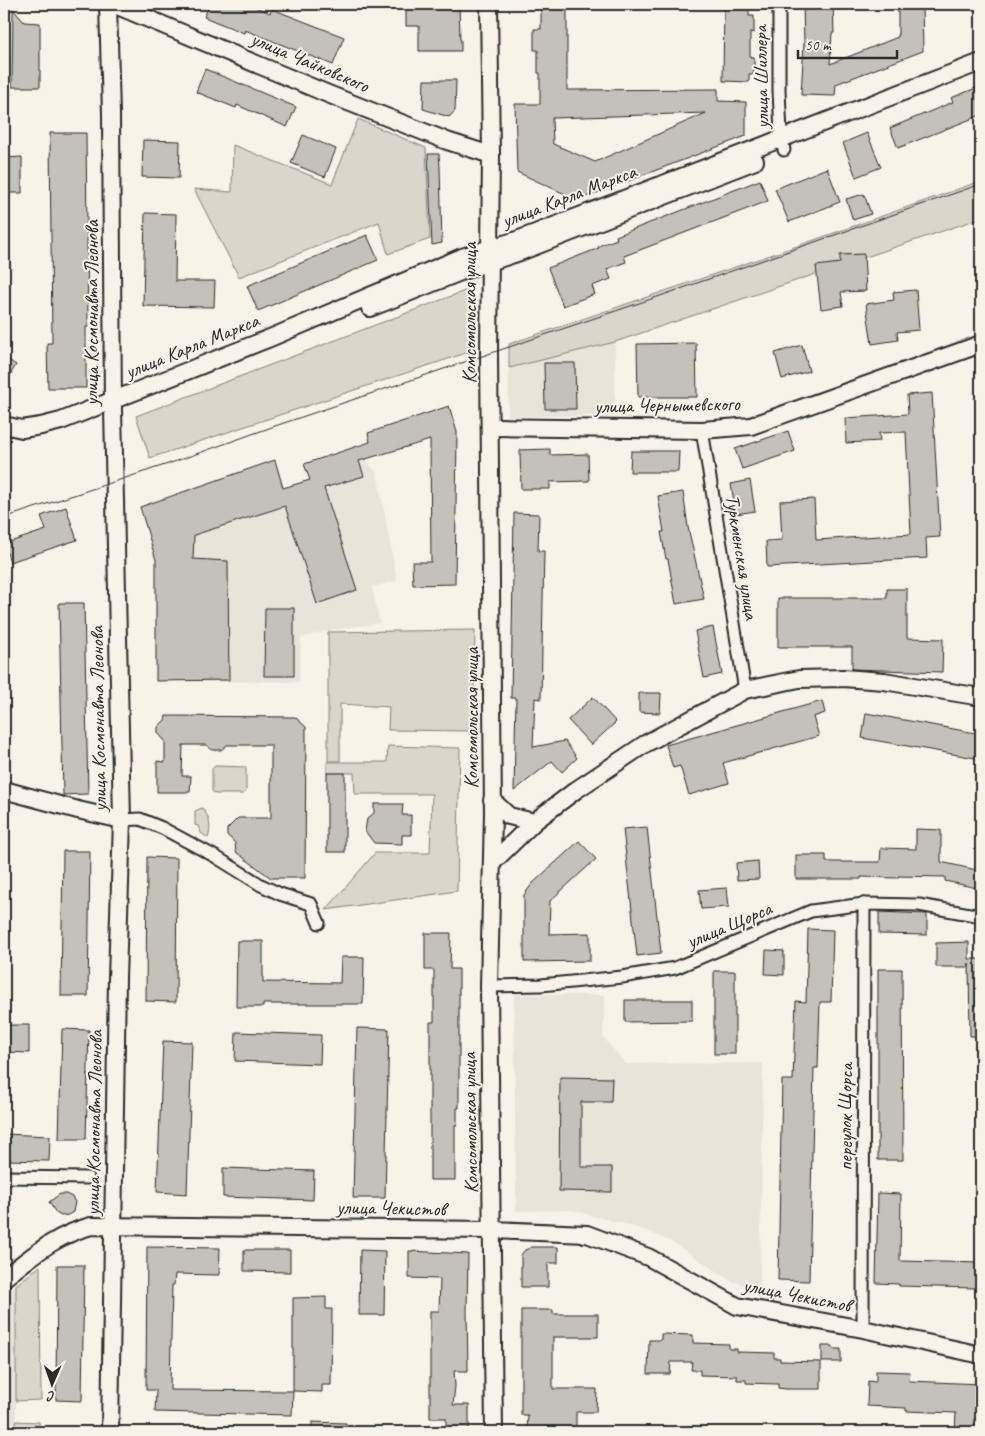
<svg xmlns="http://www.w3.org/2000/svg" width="985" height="1436" font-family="Caveat,sans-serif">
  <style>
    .built { fill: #e8e4da }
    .green { fill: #dad6cc; stroke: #82807c }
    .building { fill: #c4c1b9; stroke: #2b2b2b; fill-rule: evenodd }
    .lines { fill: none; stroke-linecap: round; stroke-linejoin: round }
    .street-casing { stroke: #2b2b2b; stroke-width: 15 }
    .secondary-casing { stroke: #2b2b2b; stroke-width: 20 }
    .street { stroke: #f7f3e8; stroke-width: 11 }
    .secondary { stroke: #f7f3e8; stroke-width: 16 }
    .tram { stroke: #2b2b2b; stroke-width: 1 }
    .labels { text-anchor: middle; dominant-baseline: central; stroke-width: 4; stroke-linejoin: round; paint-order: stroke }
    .street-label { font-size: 20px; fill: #2b2b2b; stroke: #f7f3e8 }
  </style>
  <rect width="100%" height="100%" fill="#f7f3e8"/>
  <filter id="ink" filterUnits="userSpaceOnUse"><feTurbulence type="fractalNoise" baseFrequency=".02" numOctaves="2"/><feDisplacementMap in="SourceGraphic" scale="10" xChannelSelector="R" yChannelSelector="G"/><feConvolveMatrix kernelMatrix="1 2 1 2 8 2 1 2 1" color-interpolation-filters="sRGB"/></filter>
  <g filter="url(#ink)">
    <g class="built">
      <polygon points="615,342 615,416 508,416 509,368"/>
      <polygon points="354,447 377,473 397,581 372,587 380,623 326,631 301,638 299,682 156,681 156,560 140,507 275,460 283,488 309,481 304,464"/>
      <polygon points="514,994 605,995 603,1037 626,1064 763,1063 760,1289 731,1281 672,1242 642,1229 571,1210 516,1211"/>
      <polygon points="16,1285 16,1432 4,1432 4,1294"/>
    </g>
    <g class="green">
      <polygon points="358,119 426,148 430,239 388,254 379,222 239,277 194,189 232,192 233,145 332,184"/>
      <polygon points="981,181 981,218 615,342 509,368 509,344 803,244"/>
      <polygon points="470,289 475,350 150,458 136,416"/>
      <polygon points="475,630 473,731 388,730 389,707 340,704 340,761 328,761 328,632"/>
      <polygon points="388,746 460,748 457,891 326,910 375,853 430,853 432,794 355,794 354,773 327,773 327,762 387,762"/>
      <polygon points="215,766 246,767 246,791 243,794 215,794 212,791 212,769"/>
      <path d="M202 808C209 816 212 827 208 838L201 833 198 826 195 825V811Z"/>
      <polygon points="40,1266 41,1400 16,1401 16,1285"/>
      <polygon points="16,1421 39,1422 39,1432 16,1432"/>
    </g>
    <g class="building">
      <polygon points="210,4 248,4 270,13 272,9 344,37 333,65 245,30 244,33 204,17"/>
      <polygon points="406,4 459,4 460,40 461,40 461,51 419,51 419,26 406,26"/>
      <polygon points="724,4 749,4 749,16 754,16 754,33 750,32 750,57 754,57 754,74 749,74 749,82 723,81"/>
      <polygon points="803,4 833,4 834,33 832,33 830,64 898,37 898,4 922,4 923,51 836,84 835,96 801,95 804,43"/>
      <path d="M541 7H567V90L718 89V101L746 102V136L578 200 517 172 515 104H540V73H538V50H534V29H541ZM706 113 595 162 553 144 552 118Z"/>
      <polygon points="13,9 24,22 40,23 40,87 12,87"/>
      <polygon points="205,69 296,107 287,127 237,105 236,108 196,92"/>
      <polygon points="424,80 456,80 455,111 449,117 423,109"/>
      <polygon points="981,86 981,115 898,148 890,128 953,102 951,98"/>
      <polygon points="50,133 86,133 88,327 86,327 86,388 48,388 47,343 52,343"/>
      <polygon points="867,133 881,167 856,177 843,143"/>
      <polygon points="303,135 336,149 325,177 291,163"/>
      <polygon points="143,140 180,141 179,178 142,177"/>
      <polygon points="428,154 439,154 440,167 442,243 432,245"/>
      <polygon points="22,157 22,193 4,193 4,158"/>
      <polygon points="827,168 840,202 789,222 775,189"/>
      <polygon points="760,180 768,201 624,256 626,262 607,269 611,279 592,286 595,294 563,306 548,268 599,248 598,246 617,239 616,236"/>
      <polygon points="864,194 871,214 853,220 846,199"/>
      <polygon points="145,213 176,214 175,281 215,281 214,307 143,306"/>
      <polygon points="367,235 378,260 258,311 247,286"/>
      <polygon points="864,254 866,291 841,292 843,306 821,309 816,266 840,263 840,255"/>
      <polygon points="916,290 919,330 897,332 898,340 872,344 866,304 894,300 893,292"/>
      <polygon points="696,343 697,397 638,397 637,344"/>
      <polygon points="802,345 809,371 782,379 775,353"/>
      <polygon points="4,357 16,365 4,385"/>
      <polygon points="544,363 575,363 576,409 545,409"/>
      <polygon points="932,393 940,537 926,538 927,558 767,567 766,541 782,540 780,501 814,499 816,540 911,534 906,432 879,433 880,441 846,443 845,418 908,414 907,395"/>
      <polygon points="449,406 457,432 455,584 413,585 412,562 431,562 430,440 359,461 364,476 324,488 357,590 317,604 285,506 194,535 193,559 228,561 229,680 156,681 156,560 140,507 275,460 283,488 310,480 304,464 370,442 368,433"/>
      <polygon points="788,431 795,451 742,469 735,449"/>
      <polygon points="550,449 550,455 588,454 589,481 550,482 550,489 521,489 520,450"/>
      <polygon points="631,451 679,451 678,472 630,472"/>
      <polygon points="750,480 755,511 736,514 731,484"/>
      <polygon points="683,492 688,527 704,599 676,604 668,559 666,559 661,532 664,532 658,496"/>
      <polygon points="66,507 77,540 10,562 4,544 46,530 41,516"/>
      <polygon points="514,513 539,514 538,551 544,551 541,699 535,698 533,747 565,741 577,758 562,772 552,761 514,791 516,698 511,698"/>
      <polygon points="887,589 907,589 907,638 943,639 942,672 852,669 852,647 778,647 778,598 887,598"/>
      <polygon points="59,603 84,603 88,794 63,795"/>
      <polygon points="265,608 294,608 294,676 264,676"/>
      <polygon points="713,627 722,674 704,678 695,631"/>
      <polygon points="639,693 661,693 660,713 639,712"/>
      <polygon points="593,697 616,722 591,745 568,720"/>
      <polygon points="822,701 825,713 813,717 819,736 723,763 729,783 689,795 680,766 673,768 666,745"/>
      <polygon points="866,713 981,734 981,759 862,738"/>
      <polygon points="166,716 295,717 306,727 305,878 271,878 236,852 235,843 227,835 227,829 238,818 271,818 271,745 227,745 221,750 212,750 206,745 183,745 182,776 191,776 190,792 157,792 157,761 165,762 165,741 158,733 158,727 165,720"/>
      <rect x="327" y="773" width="18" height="79"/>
      <polygon points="374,804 403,804 402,815 411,815 411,835 402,835 402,844 374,843 365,831 367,819 374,813"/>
      <polygon points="647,827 661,953 637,956 623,829"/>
      <polygon points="916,829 941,830 941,862 981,871 981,889 945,881 945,877 898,876 898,878 861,877 861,879 796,879 796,855 826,855 826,862 880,862 881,848 916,849"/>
      <polygon points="579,841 596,859 550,901 549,934 590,933 590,961 524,962 524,895 532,884"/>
      <polygon points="63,851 90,851 88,996 61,996"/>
      <polygon points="147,857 177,858 176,1002 146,1001"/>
      <polygon points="758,861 759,879 737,880 736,863"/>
      <polygon points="727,888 729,907 701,909 699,890"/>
      <polygon points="879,912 927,914 927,935 879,934"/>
      <polygon points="808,929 833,930 831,1002 820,1002 818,1068 814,1068 809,1281 778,1280 782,1080 793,1080 796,1001 806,1002"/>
      <polygon points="425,933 451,933 450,969 459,969 459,1108 457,1108 457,1125 455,1125 455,1180 430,1180 430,1022 434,1022 434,970 425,970"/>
      <polygon points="237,941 263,941 263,982 340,983 341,957 364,957 363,1004 263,1004 263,1007 236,1007"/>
      <polygon points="969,942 969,959 981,959 981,1036 970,1036 969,963 969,967 936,967 936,943"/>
      <polygon points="766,950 784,951 784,975 765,974"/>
      <polygon points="878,969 902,969 903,1160 878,1160"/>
      <rect x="714" y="971" width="21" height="83"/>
      <polygon points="625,1000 692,1000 692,1021 625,1022"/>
      <polygon points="4,1025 29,1025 29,1053 4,1052"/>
      <polygon points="357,1028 389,1029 385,1198 353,1198"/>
      <polygon points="62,1029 89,1030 86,1139 59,1139"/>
      <polygon points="236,1032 321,1035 320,1064 235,1061"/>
      <polygon points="163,1041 192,1042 187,1194 157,1192"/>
      <polygon points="560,1077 612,1078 611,1102 581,1102 581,1167 612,1167 612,1192 559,1191"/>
      <polygon points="4,1134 50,1136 49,1161 4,1160"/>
      <polygon points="223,1168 314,1171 313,1200 223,1197"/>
      <polygon points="878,1193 901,1194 900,1261 981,1263 981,1283 976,1283 976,1288 899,1286 899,1284 876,1283"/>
      <polygon points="60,1194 66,1194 72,1197 75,1202 73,1212 68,1215 61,1216 56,1213 49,1202"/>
      <polygon points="147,1247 220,1248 219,1275 175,1274 174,1285 172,1285 170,1390 293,1391 292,1415 155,1412 156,1390 146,1390"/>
      <polygon points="532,1247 558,1247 558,1263 548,1263 548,1287 521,1287 521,1255 525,1250"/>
      <polygon points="244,1250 290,1250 290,1272 244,1271"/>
      <polygon points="360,1250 385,1251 384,1315 359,1315"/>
      <polygon points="409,1251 468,1254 467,1311 468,1371 454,1371 455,1386 453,1405 469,1405 469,1432 446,1432 446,1418 430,1418 430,1311 439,1311 440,1279 409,1278"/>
      <polygon points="57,1265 84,1265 82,1401 56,1400"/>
      <polygon points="326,1297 326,1309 332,1309 331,1385 322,1385 322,1392 293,1391 293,1298"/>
      <polygon points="521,1310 553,1310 553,1314 598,1314 598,1337 553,1337 553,1389 597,1389 596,1412 576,1412 576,1432 527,1432 528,1415 521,1415"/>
      <polygon points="661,1334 693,1335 693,1343 729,1344 729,1349 737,1349 737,1352 774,1353 774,1358 780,1358 780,1361 821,1362 821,1389 786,1389 778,1388 778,1384 746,1383 746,1380 737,1380 737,1376 700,1375 700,1370 691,1370 692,1362 671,1362 670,1374 648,1374 649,1340 661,1340"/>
      <polygon points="822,1346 833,1346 833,1349 841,1349 841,1362 822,1362"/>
      <polygon points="876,1371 910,1372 909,1381 981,1384 981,1432 955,1432 956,1413 906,1411 906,1408 867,1406 868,1381 876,1382"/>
      <polygon points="312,1422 346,1423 346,1432 312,1432"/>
    </g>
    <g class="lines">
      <g class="street-casing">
        <g id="street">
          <polyline points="779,4 779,90 781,134 784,150"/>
          <polyline points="702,430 745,690"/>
          <polyline points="122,820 140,819 162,828 216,857 261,885 280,894 311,904 319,923"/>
          <polyline points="489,986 541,985 622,977 675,968 811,911 864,904 919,905 981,916"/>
          <polyline points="4,1177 88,1178"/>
          <polyline points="863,1329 864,904"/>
        </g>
      </g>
      <g class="secondary-casing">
        <g id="secondary">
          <polyline points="108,4 111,114 113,409 122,820 117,978 110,1432"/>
          <polyline points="113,4 328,94 447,141 491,155"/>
          <polyline points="489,4 491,155 489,353 493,813 489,986 494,1432"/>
          <polyline points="370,308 463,271 520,252 755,161"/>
          <polyline points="4,425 22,429 41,426 61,421 270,338 462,257 517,240 981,62"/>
          <polyline points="490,427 702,430 751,426 981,344"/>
          <polyline points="4,790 78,810 122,820"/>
          <polyline points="492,800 509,816 534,822"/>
          <polyline points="492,863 534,822 576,790 645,744 745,690 799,679 843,678 884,681 981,697"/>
          <path d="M4 1278C34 1255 54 1236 91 1226L493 1230 587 1234 648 1257 737 1306 863 1329 981 1355"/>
        </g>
      </g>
      <use href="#street" class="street"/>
      <use href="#secondary" class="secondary"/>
      <polyline class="tram" points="4,518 168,464 272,427 660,296 981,184"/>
    </g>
  </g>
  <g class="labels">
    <g class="street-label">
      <text transform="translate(310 62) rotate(23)">улица Чайковского</text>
      <text transform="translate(761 77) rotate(-91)">улица Шиллера</text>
      <text transform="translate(569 196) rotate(-21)">улица Карла Маркса</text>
      <text transform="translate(91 313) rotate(-90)">улица Космонавта Леонова</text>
      <text transform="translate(469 313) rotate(-90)">Комсомольская улица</text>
      <text transform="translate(192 346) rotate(-22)">улица Карла Маркса</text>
      <text transform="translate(667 405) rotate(-1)">улица Чернышевского</text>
      <text transform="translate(742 557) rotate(81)">Туркменская улица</text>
      <text transform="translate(471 718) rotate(-90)">Комсомольская улица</text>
      <text transform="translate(98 719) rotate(-91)">улица Космонавта Леонова</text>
      <text transform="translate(729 925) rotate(-23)">улица Щорса</text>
      <text transform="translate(845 1117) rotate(-90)">переулок Щорса</text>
      <text transform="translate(94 1123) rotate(-89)">улица Космонавта Леонова</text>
      <text transform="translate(470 1123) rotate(-91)">Комсомольская улица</text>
      <text transform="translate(391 1208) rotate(1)">улица Чекистов</text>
      <text transform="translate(797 1295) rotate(11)">улица Чекистов</text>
    </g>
  </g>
  <rect width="985" height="1436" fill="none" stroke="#f7f3e8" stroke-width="20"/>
  <rect x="10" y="10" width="965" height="1416" fill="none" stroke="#2b2b2b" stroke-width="2" filter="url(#ink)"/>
  <g transform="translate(52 1384) rotate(182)" stroke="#f7f3e8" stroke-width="4" paint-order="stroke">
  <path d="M0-4L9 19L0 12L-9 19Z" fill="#2b2b2b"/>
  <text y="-8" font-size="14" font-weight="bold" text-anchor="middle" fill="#2b2b2b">С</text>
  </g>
  <path d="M798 50v8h99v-8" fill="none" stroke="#2b2b2b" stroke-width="2.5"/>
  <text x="805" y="50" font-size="15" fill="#2b2b2b" stroke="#f7f3e8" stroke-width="4" paint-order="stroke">50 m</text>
</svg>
